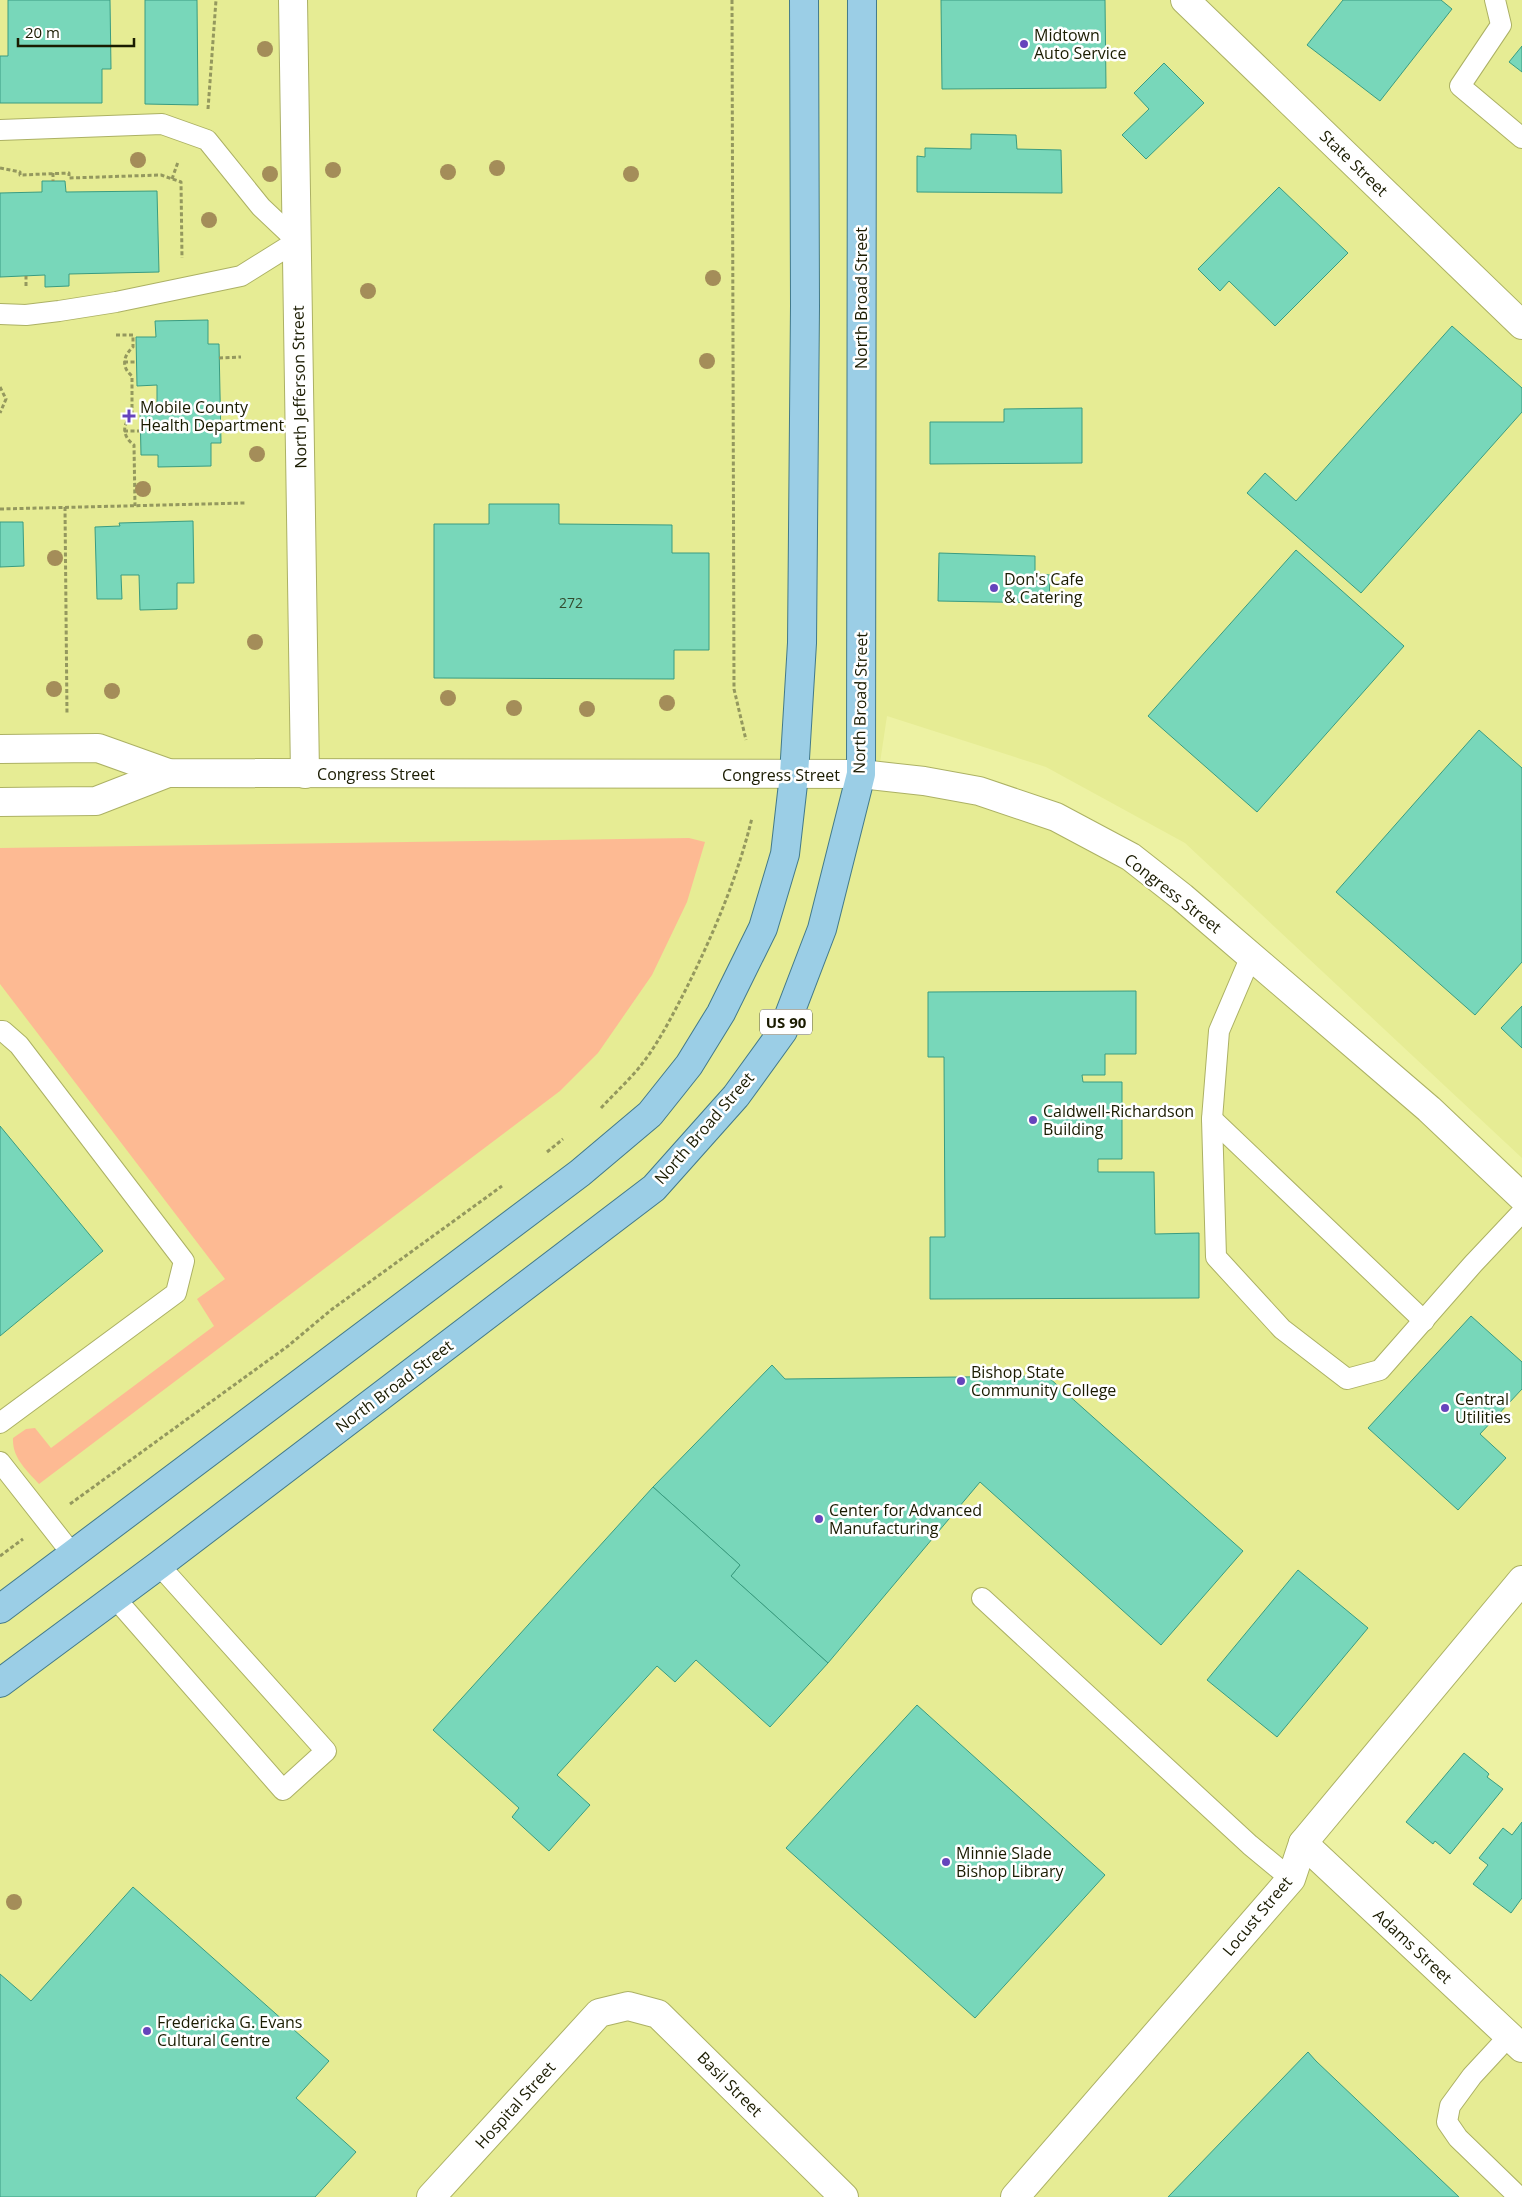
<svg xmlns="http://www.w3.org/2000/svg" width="1522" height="2197" font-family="'Open Sans',sans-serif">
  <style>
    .built { fill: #e6ec94 }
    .green { fill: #fdba93 }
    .building { fill: #78d7ba; stroke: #3a9c81 }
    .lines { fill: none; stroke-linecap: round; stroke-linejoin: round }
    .lane-casing { stroke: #acb164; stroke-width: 22 }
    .street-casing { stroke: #acb164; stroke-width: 30 }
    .secondary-casing { stroke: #acb164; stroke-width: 30 }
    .primary-casing { stroke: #437a8a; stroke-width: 30 }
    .path { stroke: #94985e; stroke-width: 3; stroke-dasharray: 4 2.5; stroke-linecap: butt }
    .lane { stroke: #fff; stroke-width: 20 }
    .street { stroke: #fff; stroke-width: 28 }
    .secondary { stroke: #fff; stroke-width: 28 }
    .primary { stroke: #9bcee6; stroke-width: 28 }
    .tree { fill: #a48d59 }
    .poi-dot { fill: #6644bc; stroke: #fff; stroke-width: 2 }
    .labels { text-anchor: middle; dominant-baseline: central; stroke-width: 5; stroke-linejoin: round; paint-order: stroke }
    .number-label { font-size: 14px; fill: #324a2e }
    .shield { fill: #fff; stroke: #5f5f4c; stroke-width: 1 }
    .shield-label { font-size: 15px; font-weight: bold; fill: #1a1b00 }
    .poi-label { font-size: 16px; fill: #1a1b00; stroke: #fff; text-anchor: start }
    .street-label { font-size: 16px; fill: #1a1b00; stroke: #fff }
  </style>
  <rect width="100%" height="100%" fill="#edf2a3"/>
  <polygon class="built" points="0,0 1522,0 1522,1158 1185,843 1046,767 887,716 878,776 909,780 1131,857 1522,1197 1522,1580 1303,1843 1522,2048 1522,2197 0,2197"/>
  <path class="green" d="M689 838 705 842 687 902 652 975 598 1053 560 1091 39 1484C27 1470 12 1458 13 1438L26 1429 35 1428 51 1448 214 1326 197 1299 225 1279 0 984V848Z"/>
  <g class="building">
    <polygon points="8,0 110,0 111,69 102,69 102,103 0,103 0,56 8,56"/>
    <polygon points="145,0 197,0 198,105 145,104"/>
    <polygon points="941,0 1105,0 1106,88 942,89"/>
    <polygon points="1343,0 1441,0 1452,9 1380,101 1307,45"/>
    <polygon points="1522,46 1522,72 1509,62"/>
    <polygon points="1164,63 1204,103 1146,159 1122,135 1149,109 1134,93"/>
    <polygon points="971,134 1016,135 1017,149 1061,150 1062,193 917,192 917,156 925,157 925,148 971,149"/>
    <polygon points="42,181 65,181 66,192 157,191 159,272 69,274 69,286 45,287 45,275 0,277 0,193 42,192"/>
    <polygon points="1279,187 1348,253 1275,326 1229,281 1220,291 1198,269"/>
    <polygon points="208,320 208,344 219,344 221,443 211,443 211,466 158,467 158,455 141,455 140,407 157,406 157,385 137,386 136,337 156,337 155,321"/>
    <polygon points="1452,326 1522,388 1522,412 1361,593 1247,493 1265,473 1296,501"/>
    <polygon points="1082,408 1082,463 930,464 930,422 1004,422 1004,409"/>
    <polygon points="489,504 559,504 559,524 672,525 672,553 709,553 709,650 674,650 674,679 434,678 434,524 489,524"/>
    <polygon points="193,521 194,583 177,583 177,609 140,610 139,575 121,575 122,599 97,599 95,527 120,526 119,523"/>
    <polygon points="0,522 23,522 24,566 0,567"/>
    <polygon points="1296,550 1404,646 1257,812 1148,716"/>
    <polygon points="939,553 1035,556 1035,574 1050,575 1049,603 938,601"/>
    <polygon points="1479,730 1522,768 1522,962 1475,1015 1336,892"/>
    <polygon points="1136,991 1136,1054 1105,1054 1105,1075 1082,1075 1083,1082 1122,1082 1122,1159 1098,1159 1098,1172 1154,1172 1155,1234 1199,1233 1199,1298 930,1299 930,1237 945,1237 944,1057 928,1057 928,992"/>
    <polygon points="1522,1006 1522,1048 1501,1028"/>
    <polygon points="0,1126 103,1251 0,1336"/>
    <polygon points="1471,1316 1522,1362 1522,1389 1480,1434 1506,1458 1458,1510 1368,1428"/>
    <polygon points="772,1365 785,1379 1047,1376 1243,1551 1161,1645 980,1482 828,1663 731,1576 740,1565 653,1487"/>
    <polygon points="653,1487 740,1565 731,1576 828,1663 770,1727 696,1660 675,1682 657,1666 557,1775 590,1805 549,1851 512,1817 519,1808 433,1730"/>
    <polygon points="1298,1570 1368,1628 1277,1737 1207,1680"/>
    <polygon points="917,1705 1105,1875 975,2018 786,1848"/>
    <polygon points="1464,1753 1487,1772 1489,1774 1487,1777 1503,1789 1450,1854 1435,1841 1433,1844 1406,1822"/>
    <polygon points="1522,1822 1522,1898 1511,1913 1473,1884 1488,1865 1479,1858 1503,1828 1512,1835"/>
    <polygon points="133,1887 329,2061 296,2098 356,2152 315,2197 0,2197 0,1974 31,2001"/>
    <polygon points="1308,2052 1316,2061 1459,2197 1168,2197"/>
  </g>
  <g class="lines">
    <g class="lane-casing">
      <g id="lane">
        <polyline points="1495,0 1501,25 1460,86 1522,138"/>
        <polyline points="0,130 162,124 207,140 261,207 297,241 241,276 116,302 59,311 26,315 0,314"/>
        <polyline points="1251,956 1219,1031 1212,1119 1216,1257 1282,1329 1347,1379 1380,1370 1473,1264 1522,1212"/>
        <polyline points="0,1031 3,1031 19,1045 184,1261 176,1293 0,1423"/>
        <polyline points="1212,1119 1424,1321"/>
        <polyline points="0,1462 73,1555"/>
        <polyline points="115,1598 283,1790 326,1751 159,1565"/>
        <polyline points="982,1598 1250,1845 1291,1879"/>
        <polyline points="1509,2036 1472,2076 1450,2106 1447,2122 1458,2138 1519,2197"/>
      </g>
    </g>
    <g class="street-casing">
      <g id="street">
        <polyline points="293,0 305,774"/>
        <polyline points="1185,0 1522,325"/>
        <polyline points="1303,1843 1522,2048"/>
        <polyline points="431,2197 599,2013 628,2006 658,2014 844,2197"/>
        <polyline points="1015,2197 1291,1879 1303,1843 1522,1580"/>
      </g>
    </g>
    <g class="secondary-casing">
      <g id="secondary">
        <polyline points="0,749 98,748 168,773 861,774 924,781 979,791 1056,817 1131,857 1182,897 1429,1109 1522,1197"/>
        <polyline points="0,802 96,801 168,773"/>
      </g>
    </g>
    <g class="primary-casing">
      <g id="primary">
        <polyline points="0,1609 580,1173 650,1114 689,1065 721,1013 763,928 785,854 794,775 802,643 805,306 804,0"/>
        <polyline points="0,1683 159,1565 654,1188 736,1096 783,1031 822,929 861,774 862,0"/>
      </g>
    </g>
    <g class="path">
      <polyline points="732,0 734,689 746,740"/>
      <polyline points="208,109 216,0"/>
      <polyline points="0,168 20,172 20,175 69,173 69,178 161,175 181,182 182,258"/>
      <polyline points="53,173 53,181"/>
      <polyline points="172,179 178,162"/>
      <polyline points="26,286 26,276"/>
      <path d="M116 335H133V347C123 356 121 367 132 376V416C121 425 123 437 134 445L135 506"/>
      <polyline points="219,358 241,357"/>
      <polyline points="124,362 137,362"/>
      <polyline points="0,387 6,399 0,413"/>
      <polyline points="220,410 246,411"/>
      <polyline points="124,431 140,431"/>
      <polyline points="65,507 67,715"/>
      <polyline points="0,509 245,503"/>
      <path d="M601 1108C613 1095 626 1083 638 1069 657 1046 671 1018 685 991 713 935 737 879 752 818"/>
      <polyline points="547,1152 563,1139"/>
      <polyline points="70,1504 288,1346 331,1310 502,1186"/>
      <polyline points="0,1556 23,1539"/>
    </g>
    <use href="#lane" class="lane"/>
    <use href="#street" class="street"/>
    <use href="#secondary" class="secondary"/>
    <use href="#primary" class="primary"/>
  </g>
  <g class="tree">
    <circle cx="265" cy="49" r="8"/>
    <circle cx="138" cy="160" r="8"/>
    <circle cx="497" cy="168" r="8"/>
    <circle cx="333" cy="170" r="8"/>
    <circle cx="448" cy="172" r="8"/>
    <circle cx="270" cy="174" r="8"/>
    <circle cx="631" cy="174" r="8"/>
    <circle cx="209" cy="220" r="8"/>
    <circle cx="713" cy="278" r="8"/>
    <circle cx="368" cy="291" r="8"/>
    <circle cx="707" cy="361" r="8"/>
    <circle cx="257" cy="454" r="8"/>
    <circle cx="143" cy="489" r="8"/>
    <circle cx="55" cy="558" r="8"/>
    <circle cx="255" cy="642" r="8"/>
    <circle cx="54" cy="689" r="8"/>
    <circle cx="112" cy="691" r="8"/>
    <circle cx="448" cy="698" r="8"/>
    <circle cx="667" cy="703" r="8"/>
    <circle cx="514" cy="708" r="8"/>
    <circle cx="587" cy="709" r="8"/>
    <circle cx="14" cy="1902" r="8"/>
  </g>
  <g class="poi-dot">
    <circle cx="1024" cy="44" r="5"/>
    <path d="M126.5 408.5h5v5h5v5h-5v5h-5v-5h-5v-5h5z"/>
    <circle cx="994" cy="588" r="5"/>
    <circle cx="1033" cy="1120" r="5"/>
    <circle cx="961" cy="1381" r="5"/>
    <circle cx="1445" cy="1408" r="5"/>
    <circle cx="819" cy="1519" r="5"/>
    <circle cx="946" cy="1862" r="5"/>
    <circle cx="147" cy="2031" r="5"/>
  </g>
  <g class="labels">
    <g class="number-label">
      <text x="571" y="602">272</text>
    </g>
    <rect class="shield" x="760" y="1009.5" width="52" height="25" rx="4"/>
    <g class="shield-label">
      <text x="786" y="1022">US 90</text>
    </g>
    <g class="poi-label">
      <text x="1034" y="35">Midtown<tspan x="1034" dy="18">Auto Service</tspan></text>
      <text x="140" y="407">Mobile County<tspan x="140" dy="18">Health Department</tspan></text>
      <text x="1004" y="579">Don's Cafe<tspan x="1004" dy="18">&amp; Catering</tspan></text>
      <text x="1043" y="1111">Caldwell-Richardson<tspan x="1043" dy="18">Building</tspan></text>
      <text x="971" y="1372">Bishop State<tspan x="971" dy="18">Community College</tspan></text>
      <text x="1455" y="1399">Central<tspan x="1455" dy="18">Utilities</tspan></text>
      <text x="829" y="1510">Center for Advanced<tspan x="829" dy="18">Manufacturing</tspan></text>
      <text x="956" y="1853">Minnie Slade<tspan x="956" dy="18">Bishop Library</tspan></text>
      <text x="157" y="2022">Fredericka G. Evans<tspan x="157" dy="18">Cultural Centre</tspan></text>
    </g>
    <g class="street-label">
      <text transform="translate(1354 163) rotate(44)">State Street</text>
      <text transform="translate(861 298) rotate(-90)">North Broad Street</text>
      <text transform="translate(299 387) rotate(-91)">North Jefferson Street</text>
      <text transform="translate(860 703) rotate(-89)">North Broad Street</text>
      <text x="376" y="774">Congress Street</text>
      <text x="781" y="775">Congress Street</text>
      <text transform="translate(1173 893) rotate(38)">Congress Street</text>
      <text transform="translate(704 1128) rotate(-49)">North Broad Street</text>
      <text transform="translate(394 1386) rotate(-37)">North Broad Street</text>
      <text transform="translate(1257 1916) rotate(-50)">Locust Street</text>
      <text transform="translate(1413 1946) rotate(43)">Adams Street</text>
      <text transform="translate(730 2084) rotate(45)">Basil Street</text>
      <text transform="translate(515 2105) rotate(-48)">Hospital Street</text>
    </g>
  </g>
  <path d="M18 38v8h116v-8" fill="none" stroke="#1a1b00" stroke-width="2.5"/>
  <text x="25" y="38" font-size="15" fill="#1a1b00" stroke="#ffffff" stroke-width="4" paint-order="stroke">20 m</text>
</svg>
